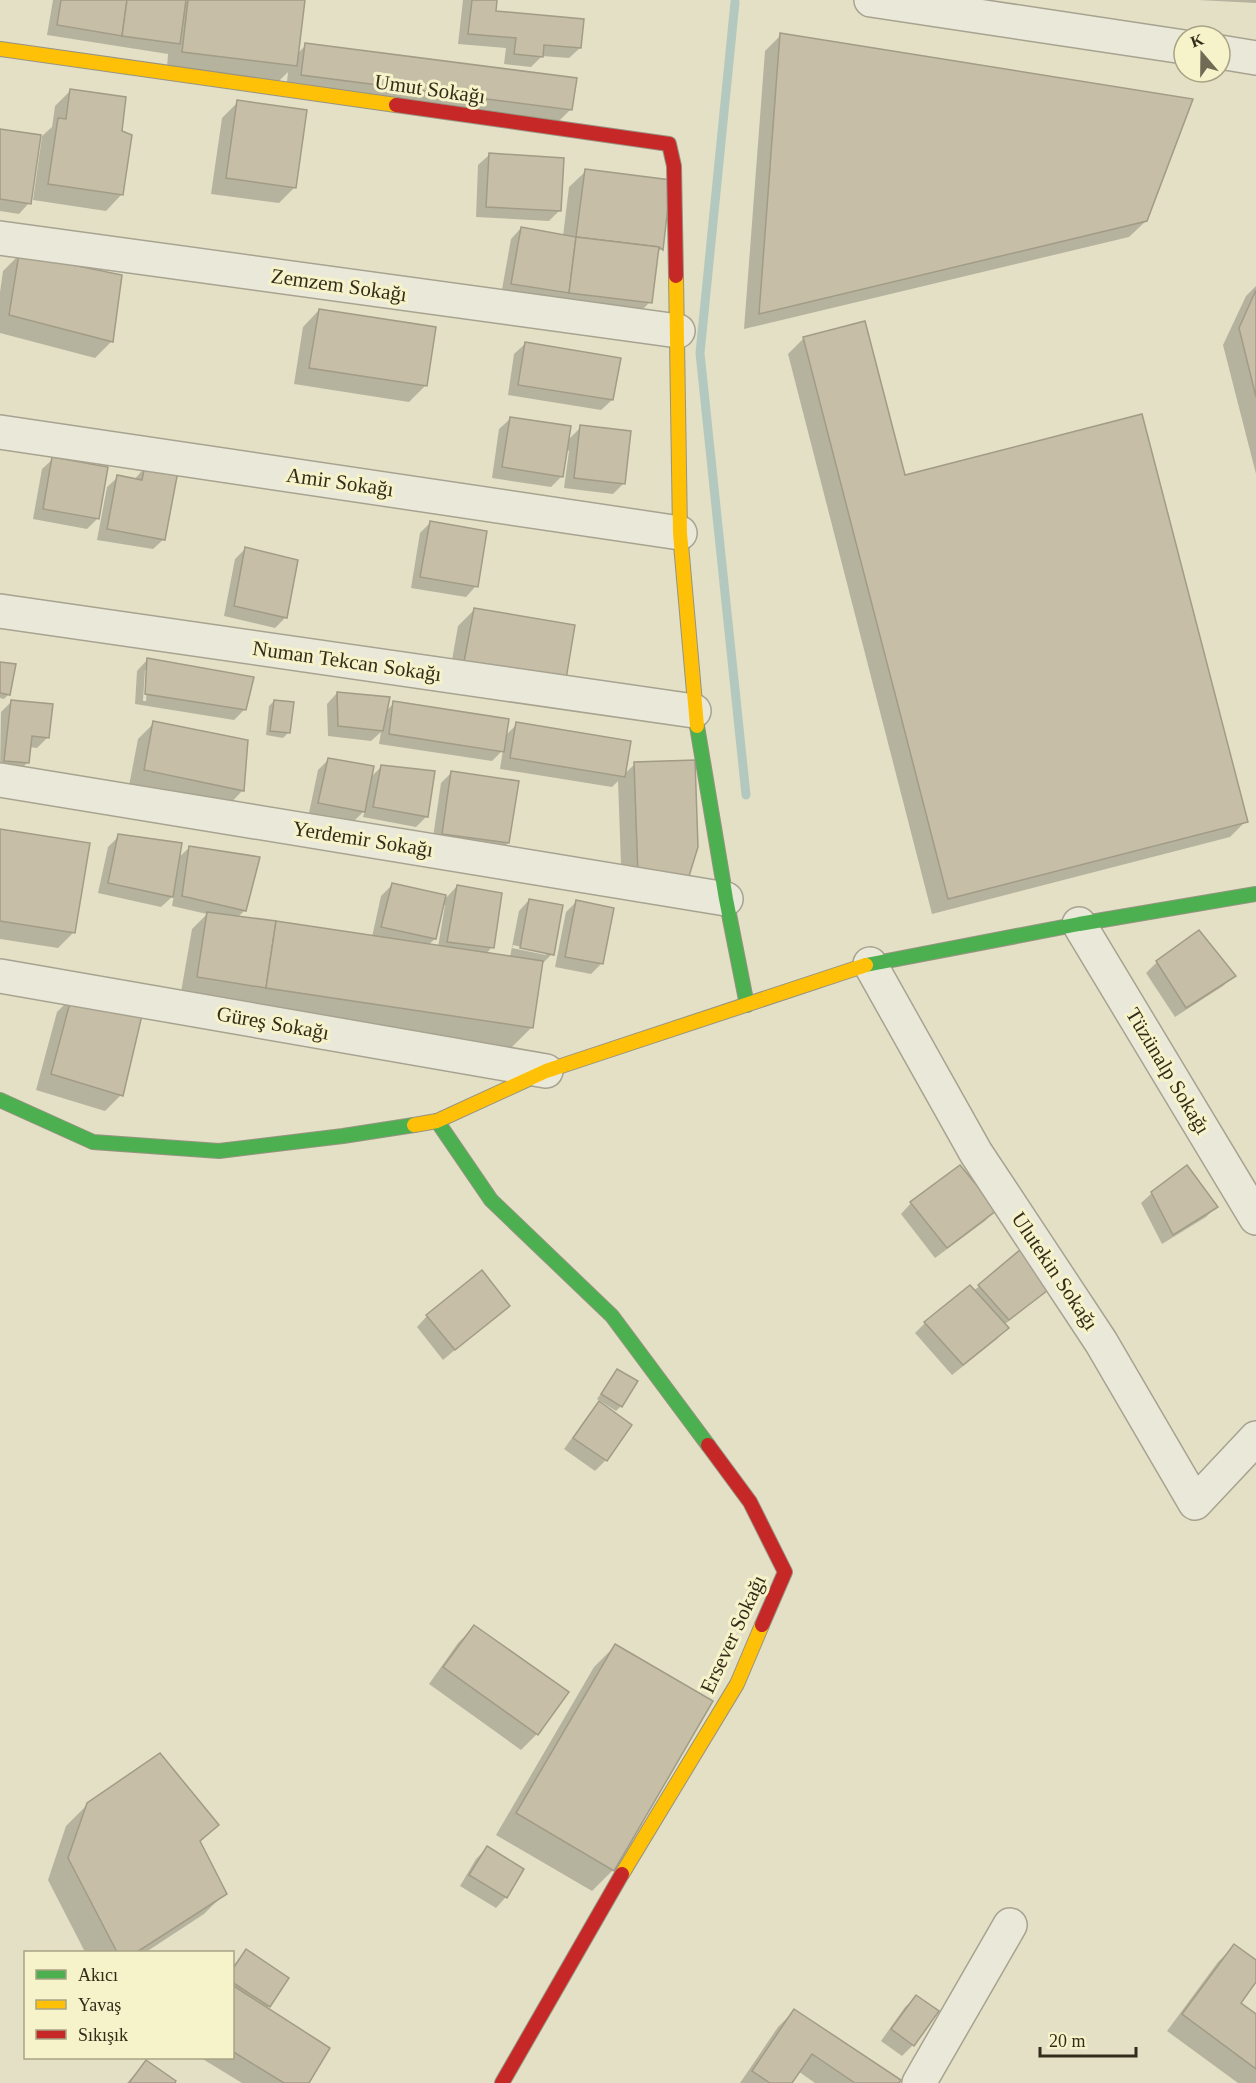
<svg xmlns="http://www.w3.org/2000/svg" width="1256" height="2083" font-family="Georgia,serif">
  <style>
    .shadow { fill: #0003; fill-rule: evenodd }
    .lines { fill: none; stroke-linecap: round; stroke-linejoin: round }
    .stream { stroke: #b3c9c0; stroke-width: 9 }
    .building { fill: #c6bea7; stroke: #a29b86; stroke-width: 1.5 }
    .street-casing { stroke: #a7a390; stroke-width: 36 }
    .fast-casing { stroke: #979381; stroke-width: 16 }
    .slow-casing { stroke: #979381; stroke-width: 16 }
    .jam-casing { stroke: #979381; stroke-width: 16 }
    .street { stroke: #eae8d9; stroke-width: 33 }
    .fast { stroke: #4caf50; stroke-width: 14 }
    .slow { stroke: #ffc107; stroke-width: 14 }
    .jam { stroke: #c62828; stroke-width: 14 }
    .labels { text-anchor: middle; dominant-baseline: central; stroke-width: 6; stroke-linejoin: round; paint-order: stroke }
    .street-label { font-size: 21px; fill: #342c1a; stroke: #f6f3ca }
  </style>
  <rect width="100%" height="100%" fill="#e3e0c6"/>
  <g class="shadow">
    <polygon points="53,0 303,0 297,54 306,45 571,109 555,125 286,91 288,72 279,81 167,68 168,54 47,35"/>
    <polygon points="463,0 496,0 495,12 580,48 569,58 542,56 531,67 504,64 506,48 458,44"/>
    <polygon points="1198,0 1256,0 1256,3"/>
    <polygon points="781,35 1146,221 1129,237 744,329 765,51"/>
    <polygon points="71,90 120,132 122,194 106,211 33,200 42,136 52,127 55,106"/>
    <polygon points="238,102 295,187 279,203 211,194 222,118"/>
    <polygon points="0,130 29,203 19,214 0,211"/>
    <polygon points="489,155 560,210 549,221 476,217 478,165"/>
    <polygon points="586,171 661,249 656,254 650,302 634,318 501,295 511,239 521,228 563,236 569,187"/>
    <polygon points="19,255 120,276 111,342 95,358 0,333 0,292 3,271"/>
    <polygon points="1256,286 1256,474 1223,345 1246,296"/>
    <polygon points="319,310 425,386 409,402 294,384 303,327"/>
    <polygon points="804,338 904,477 1246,821 1230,837 932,914 788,354"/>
    <polygon points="525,344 612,400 601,410 508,395 514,354"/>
    <polygon points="510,419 568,440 581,427 624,483 613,494 564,488 569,451 566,450 562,476 551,487 492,478 499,429"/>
    <polygon points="53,459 97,519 87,529 33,519 42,469"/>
    <polygon points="145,467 164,539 153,549 97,540 107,487 118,477 134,480"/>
    <polygon points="430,523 476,586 466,597 411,588 420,533"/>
    <polygon points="246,548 286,617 275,628 224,616 235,559"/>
    <polygon points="474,610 573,627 449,677 458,626"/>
    <path d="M147 660 245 709 234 720 135 704 137 671ZM145 670H148L146 701H143Z"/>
    <polygon points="0,663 9,694 4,699 0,698"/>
    <polygon points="337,693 386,711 394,703 505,736 517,724 623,775 635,764 696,847 622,892 618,781 612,787 500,769 503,750 492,761 379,744 381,732 371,741 328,736 327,704"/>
    <polygon points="12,701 48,737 37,748 29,747 27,763 17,773 0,772 1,712"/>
    <polygon points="274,701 288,733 283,738 266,735 269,706"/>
    <polygon points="154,723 246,741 242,791 227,807 129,786 138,739"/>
    <polygon points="328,760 370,778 382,766 427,816 416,827 363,817 365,810 353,822 309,813 318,770"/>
    <polygon points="452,772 508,843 497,853 432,844 441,783"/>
    <polygon points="0,830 74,932 58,948 0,939"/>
    <path d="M119 836 178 858 190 847 245 910 238 917 372 937 381 896 392 885 447 897 457 886 492 947 486 954 510 957 519 911 529 900 552 954 541 965 531 1028 510 1049 181 992 192 929 207 914 172 906 174 895 161 907 98 893 108 847ZM443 905H445L438 947 428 945 435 939ZM513 945 546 952V955L512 948Z"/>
    <polygon points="576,902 602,963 591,974 555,967 566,912"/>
    <polygon points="1157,962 1234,975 1223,986 1175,1017 1146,973"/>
    <polygon points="73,996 121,1095 105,1111 36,1090 57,1012"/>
    <polygon points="1152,1193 1216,1207 1206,1217 1162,1244 1141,1203"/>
    <polygon points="911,1203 995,1210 985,1221 935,1258 901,1214"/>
    <polygon points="1054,1284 1004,1325 1007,1328 997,1339 952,1375 915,1333 925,1323 980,1286"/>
    <polygon points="508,1305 443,1360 417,1327 427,1316"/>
    <polygon points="617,1371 621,1406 616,1411 597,1399"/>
    <polygon points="599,1403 630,1425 606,1460 595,1471 564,1449 589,1414"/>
    <polygon points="474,1627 537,1734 521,1750 429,1684 458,1643"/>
    <polygon points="615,1646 613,1870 592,1891 496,1835 594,1667"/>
    <polygon points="88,1804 217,1825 199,1843 225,1893 204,1914 146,1952 85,1952 48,1880 66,1826"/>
    <polygon points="487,1848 506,1897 496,1908 460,1886 476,1859"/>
    <polygon points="1234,1946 1256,1962 1256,1980 1239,2004 1256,2016 1256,2083 1238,2083 1167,2031 1218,1962"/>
    <polygon points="246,1951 269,2006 266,2008 307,2083 242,2083 201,2058 232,2058 232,1967"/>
    <polygon points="916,1997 913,2045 902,2056 881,2041 905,2007"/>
    <polygon points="794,2011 897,2083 815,2083 798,2071 790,2083 740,2083 778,2027"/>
    <polygon points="146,2062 173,2083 127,2083"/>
  </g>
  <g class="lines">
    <polyline class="stream" points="735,2 700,353 746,795"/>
  </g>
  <g class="building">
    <polygon points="61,0 127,0 122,36 57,25"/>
    <polygon points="127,0 186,0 180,44 122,36"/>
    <polygon points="188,0 305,0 297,66 182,52"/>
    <polygon points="472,0 497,0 496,11 584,19 581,48 544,45 543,57 514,54 516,38 468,34"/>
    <polygon points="780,33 1193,99 1147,221 759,314"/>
    <polygon points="305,43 577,78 572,110 301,75"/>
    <polygon points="70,89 126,97 122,131 132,135 123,195 48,184 58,118 66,119"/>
    <polygon points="237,100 307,110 296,188 226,178"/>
    <polygon points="0,129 41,135 31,204 0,199"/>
    <polygon points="489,153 564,158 561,211 486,207"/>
    <polygon points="585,169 671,180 663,250 659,247 576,237"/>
    <polygon points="521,227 576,237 569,293 511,284"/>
    <polygon points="576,237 659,247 652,303 569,293"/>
    <polygon points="19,254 122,275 113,342 9,315"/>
    <polygon points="1256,290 1256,397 1239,328"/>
    <polygon points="319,309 436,327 427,386 309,368"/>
    <polygon points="865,321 905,475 1142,414 1248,822 948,899 803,337"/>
    <polygon points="525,342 621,358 613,400 518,385"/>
    <polygon points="510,417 571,426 563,477 502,467"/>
    <polygon points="580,425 631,431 625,484 574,478"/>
    <polygon points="52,457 108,467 99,519 43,509"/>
    <polygon points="145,465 178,471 165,540 107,529 117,475 142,480"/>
    <polygon points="430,521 487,531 478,587 420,577"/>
    <polygon points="245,547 298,560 287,618 234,606"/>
    <polygon points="474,608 575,625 566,679 464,662"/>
    <polygon points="147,658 254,677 246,710 145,694"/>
    <polygon points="0,662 16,664 10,695 0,693"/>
    <polygon points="337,692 390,697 383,731 338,726"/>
    <polygon points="11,700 53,704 49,738 32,736 29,763 4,761"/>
    <polygon points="274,700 294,702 290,733 270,731"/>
    <polygon points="393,701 509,719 504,752 389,734"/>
    <polygon points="153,721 248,740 244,791 144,770"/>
    <polygon points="516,722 631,741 625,777 510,758"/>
    <polygon points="328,758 374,766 365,812 318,803"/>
    <polygon points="695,760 698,847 685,889 638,876 634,762"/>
    <polygon points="381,765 435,771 428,817 373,807"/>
    <polygon points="451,771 519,781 509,843 442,834"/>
    <polygon points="0,829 90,843 75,933 0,921"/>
    <polygon points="118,834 182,843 173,897 108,883"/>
    <polygon points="189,846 260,857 246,911 182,896"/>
    <polygon points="392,883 446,895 436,939 381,927"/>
    <polygon points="457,885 502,893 494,948 447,942"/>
    <polygon points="529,899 563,905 554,955 520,948"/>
    <polygon points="576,900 614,908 603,964 565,957"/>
    <polygon points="207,912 276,921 266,988 197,977"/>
    <polygon points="276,921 543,961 533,1028 266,988"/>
    <polygon points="1199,930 1236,976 1186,1008 1156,961"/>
    <polygon points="72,995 143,1011 123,1096 51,1074"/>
    <polygon points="960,1165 997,1210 947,1248 910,1202"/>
    <polygon points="1187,1165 1218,1207 1173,1235 1151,1192"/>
    <polygon points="1021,1249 1056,1284 1009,1320 978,1285"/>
    <polygon points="482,1270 510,1306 455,1350 426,1315"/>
    <polygon points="970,1285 1009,1328 963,1365 924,1322"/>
    <polygon points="617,1369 638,1381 622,1407 601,1394"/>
    <polygon points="599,1401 632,1425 607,1461 573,1438"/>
    <polygon points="474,1625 569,1692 538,1735 443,1667"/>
    <polygon points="615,1644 713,1701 614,1871 516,1813"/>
    <polygon points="160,1753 219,1825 200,1841 227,1894 137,1952 117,1952 68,1858 87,1803"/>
    <polygon points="487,1846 524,1869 507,1898 469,1875"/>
    <polygon points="1234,1944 1256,1960 1256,1982 1241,2003 1256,2014 1256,2069 1182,2014"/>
    <polygon points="246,1949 289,1978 270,2007 232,1982 232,1970"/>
    <polygon points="232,1985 330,2048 309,2083 284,2083 232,2051"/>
    <polygon points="916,1995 939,2011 914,2046 891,2029"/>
    <polygon points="794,2009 901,2080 899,2083 855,2083 812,2054 792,2083 770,2083 752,2071"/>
    <polygon points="146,2060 176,2081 175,2083 129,2083"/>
  </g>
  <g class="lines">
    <g class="street-casing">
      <g id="street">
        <polyline points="871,0 1184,47"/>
        <polyline points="1220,52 1256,58"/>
        <polyline points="0,238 678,331"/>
        <polyline points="0,432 680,533"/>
        <polyline points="0,611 694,711"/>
        <polyline points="0,780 726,899"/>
        <polyline points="1079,924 1256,1218"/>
        <polyline points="870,964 976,1153 1101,1342 1195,1503 1256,1438"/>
        <polyline points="0,976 546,1071"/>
        <polyline points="919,2083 1010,1925"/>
      </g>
    </g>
    <g class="fast-casing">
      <g id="fast">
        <polyline points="697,726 726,899 747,1005"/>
        <polyline points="866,965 1079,924 1256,894"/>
        <polyline points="0,1100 93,1142 219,1151 343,1136 414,1125"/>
        <polyline points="437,1121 491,1200 612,1316 708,1445"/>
      </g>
    </g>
    <g class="slow-casing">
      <g id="slow">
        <polyline points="0,49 396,105"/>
        <polyline points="676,276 680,533 697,726"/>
        <polyline points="414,1125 437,1121 546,1071 866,965"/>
        <polyline points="622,1874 737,1684 762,1625"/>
      </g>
    </g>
    <g class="jam-casing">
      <g id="jam">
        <polyline points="396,105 669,144 674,166 676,276"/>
        <polyline points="708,1445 750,1502 785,1572 762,1625"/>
        <polyline points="502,2083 622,1874"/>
      </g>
    </g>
    <use href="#street" class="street"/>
    <use href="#fast" class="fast"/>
    <use href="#slow" class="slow"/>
    <use href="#jam" class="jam"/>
  </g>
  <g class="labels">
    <g class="street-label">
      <text transform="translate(430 89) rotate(8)">Umut Sokağı</text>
      <text transform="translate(339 285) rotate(8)">Zemzem Sokağı</text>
      <text transform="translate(340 482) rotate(8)">Amir Sokağı</text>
      <text transform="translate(347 661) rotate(8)">Numan Tekcan Sokağı</text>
      <text transform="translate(363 839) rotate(9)">Yerdemir Sokağı</text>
      <text transform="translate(273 1023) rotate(10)">Güreş Sokağı</text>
      <text transform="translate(1168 1071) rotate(59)">Tüzünalp Sokağı</text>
      <text transform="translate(1055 1271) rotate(56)">Ulutekin Sokağı</text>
      <text transform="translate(733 1634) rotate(-65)">Ersever Sokağı</text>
    </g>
  </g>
  <rect x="24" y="1951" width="210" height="108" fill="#f6f3ca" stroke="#a8a384" stroke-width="1.5"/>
  <rect x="36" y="1970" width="30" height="9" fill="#4caf50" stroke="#a8a384" stroke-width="1.5"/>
  <text x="78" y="1981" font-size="18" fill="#342c1a">Akıcı</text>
  <rect x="36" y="2000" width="30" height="9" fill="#ffc107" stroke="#a8a384" stroke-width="1.5"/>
  <text x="78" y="2011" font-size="18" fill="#342c1a">Yavaş</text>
  <rect x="36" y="2030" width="30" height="9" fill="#c62828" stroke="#a8a384" stroke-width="1.5"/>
  <text x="78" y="2041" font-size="18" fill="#342c1a">Sıkışık</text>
  <g transform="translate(1202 54) rotate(340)"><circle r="28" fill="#f6f3ca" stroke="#a8a384" stroke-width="1.5"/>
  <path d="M0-4.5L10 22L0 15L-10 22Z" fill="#716b56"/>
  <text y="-9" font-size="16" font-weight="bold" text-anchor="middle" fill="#342c1a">K</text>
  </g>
  <path d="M1040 2047v9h96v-9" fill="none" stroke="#342c1a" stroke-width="3"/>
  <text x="1049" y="2047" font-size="18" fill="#342c1a" stroke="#f6f3ca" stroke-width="4.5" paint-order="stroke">20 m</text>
</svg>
